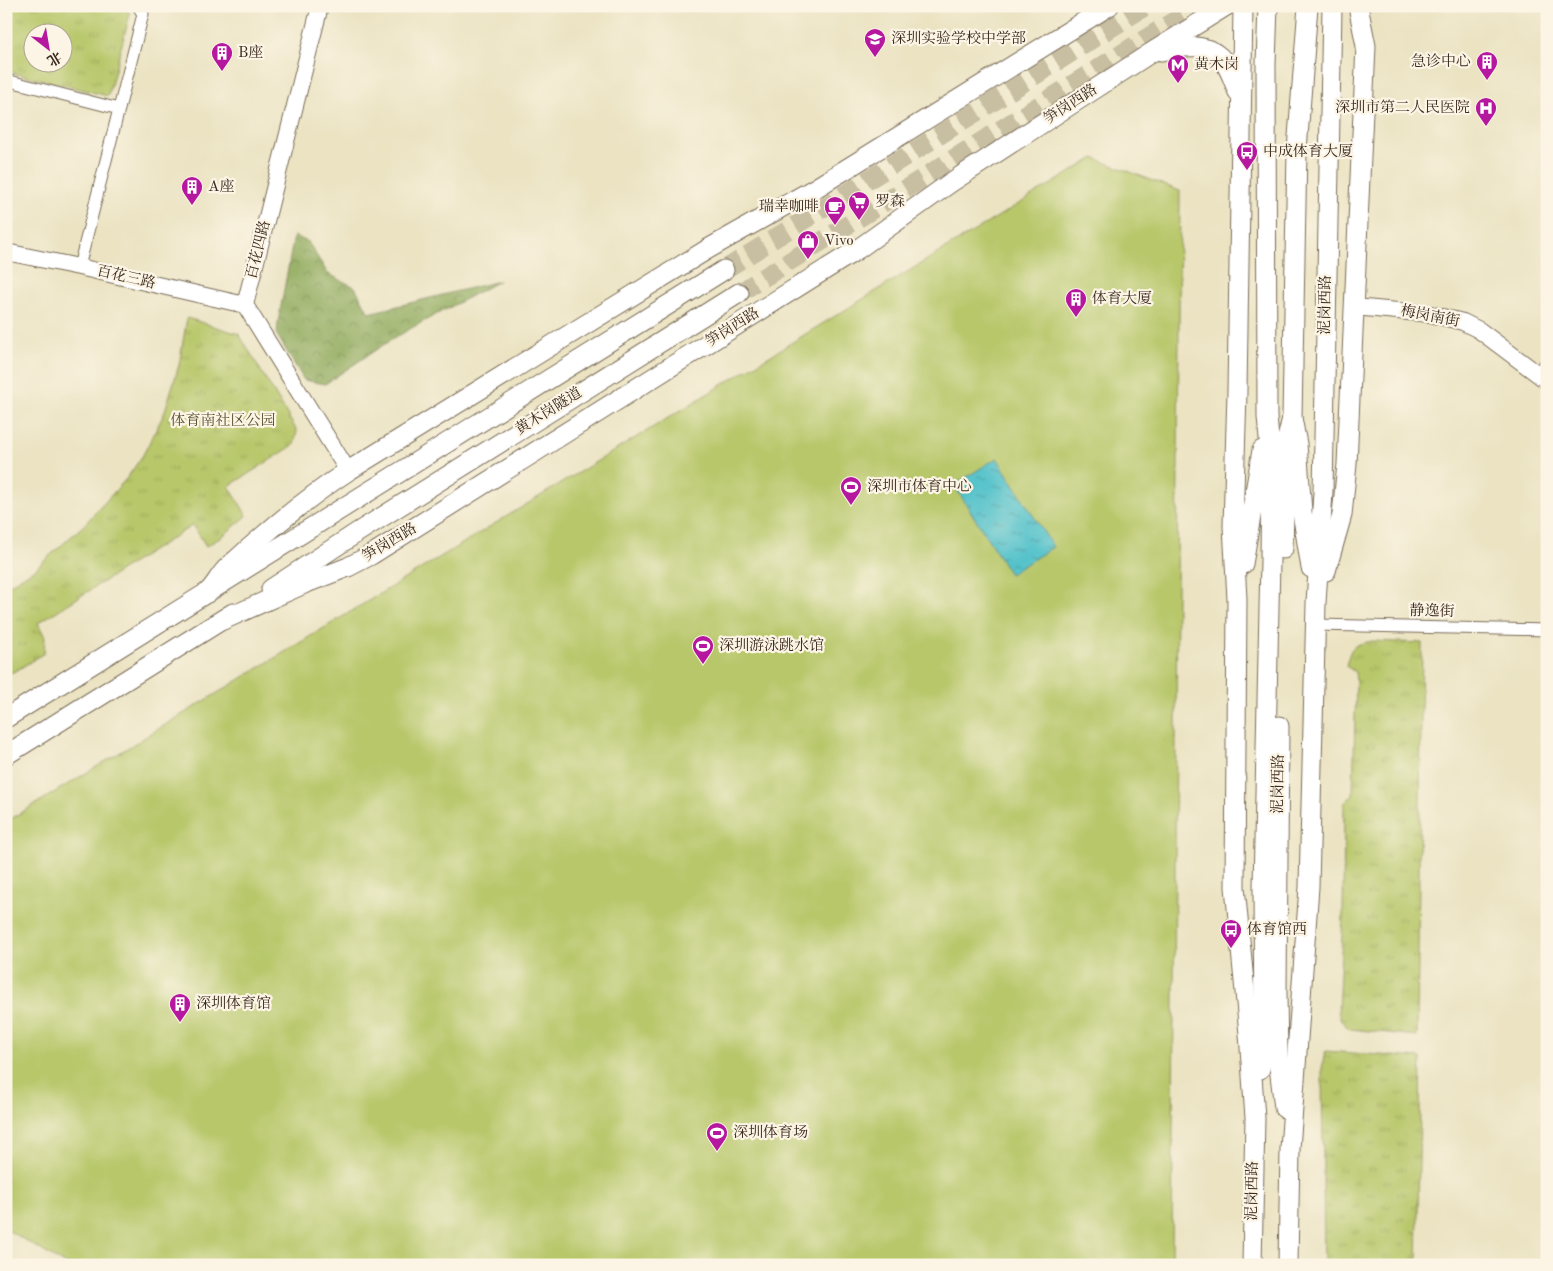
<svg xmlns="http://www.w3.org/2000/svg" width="1553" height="1271" font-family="'Old Standard TT','Noto Serif SC',serif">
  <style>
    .grass { fill: url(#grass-tufts); stroke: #7a7844; fill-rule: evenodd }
    .forest { fill: url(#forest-crowns); stroke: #666b3e }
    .pitch { fill: #b8c76a; stroke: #7a7844 }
    .water { fill: url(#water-ripples); stroke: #487674 }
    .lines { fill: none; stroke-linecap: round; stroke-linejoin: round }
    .primary-tunnel { stroke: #c8bea1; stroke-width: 19; stroke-dasharray: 19 9; stroke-linecap: butt }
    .street-casing { stroke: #796b57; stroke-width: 13 }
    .secondary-casing { stroke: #796b57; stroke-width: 18 }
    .primary-casing { stroke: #796b57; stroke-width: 21 }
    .street { stroke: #fff; stroke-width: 11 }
    .secondary { stroke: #fff; stroke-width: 16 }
    .primary { stroke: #fff; stroke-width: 19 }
    .labels { text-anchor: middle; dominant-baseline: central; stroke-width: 4.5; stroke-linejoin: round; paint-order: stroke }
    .poi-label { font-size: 15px; fill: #3b2a1e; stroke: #fcf5e5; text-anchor: start }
    .street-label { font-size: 15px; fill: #3b2a1e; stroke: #fcf5e5 }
    .park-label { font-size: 15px; fill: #5a5131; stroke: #fcf5e5 }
  </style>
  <defs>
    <pattern id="grass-tufts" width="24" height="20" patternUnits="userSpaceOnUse" patternTransform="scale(1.25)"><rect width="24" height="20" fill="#b8c76a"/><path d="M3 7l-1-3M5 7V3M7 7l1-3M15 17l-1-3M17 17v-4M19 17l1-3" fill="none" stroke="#9fab5b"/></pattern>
    <pattern id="forest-crowns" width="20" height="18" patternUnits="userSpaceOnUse" patternTransform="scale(1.25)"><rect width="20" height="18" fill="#92ac5e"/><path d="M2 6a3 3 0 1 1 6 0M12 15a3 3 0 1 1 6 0" fill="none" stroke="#788c4d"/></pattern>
    <pattern id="water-ripples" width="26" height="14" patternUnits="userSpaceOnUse" patternTransform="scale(1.25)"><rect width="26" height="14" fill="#55c2cb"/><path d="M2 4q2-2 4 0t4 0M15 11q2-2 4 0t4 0" fill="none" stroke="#489ea4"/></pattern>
  </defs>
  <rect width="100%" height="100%" fill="#fcf5e5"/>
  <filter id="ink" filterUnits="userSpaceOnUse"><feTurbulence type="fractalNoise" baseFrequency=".02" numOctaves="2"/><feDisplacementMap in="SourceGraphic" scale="10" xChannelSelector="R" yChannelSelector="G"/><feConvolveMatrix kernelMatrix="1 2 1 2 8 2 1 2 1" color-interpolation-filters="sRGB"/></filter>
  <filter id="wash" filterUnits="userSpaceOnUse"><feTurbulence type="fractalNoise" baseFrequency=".0096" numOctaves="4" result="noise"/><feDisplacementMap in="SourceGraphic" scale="20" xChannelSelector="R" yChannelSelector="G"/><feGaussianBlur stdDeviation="1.12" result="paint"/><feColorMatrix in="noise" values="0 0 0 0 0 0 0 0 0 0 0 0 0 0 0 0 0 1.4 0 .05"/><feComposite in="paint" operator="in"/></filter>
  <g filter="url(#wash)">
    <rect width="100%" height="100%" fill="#ebe3c2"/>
    <g class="grass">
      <path d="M6 6H125L130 14 108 96 6 71ZM62 32V62H32V32Z"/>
      <polygon points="187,318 239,334 297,431 294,445 229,486 247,516 220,538 206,546 193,525 38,623 45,637 44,653 16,671 6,674 6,587 35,569 84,525 127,478 143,455 164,414 179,365"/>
      <path d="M1372 641 1422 643 1417 1036 1350 1029 1342 1022 1338 1012 1343 915 1344 804 1353 794 1356 681 1355 672 1346 666C1351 646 1352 645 1372 641Z"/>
      <polygon points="1325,1051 1421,1058 1417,1265 1324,1265 1322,1068"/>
    </g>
    <polygon class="forest" points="294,236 308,242 328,274 355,287 369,313 499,281 415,326 383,345 325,384 304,380 277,335 278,322"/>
    <polygon class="pitch" points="1094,158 1180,191 1172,1265 66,1265 6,1229 6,822"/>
    <polygon class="water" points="997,458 1053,547 1010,574 954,485"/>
  </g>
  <g filter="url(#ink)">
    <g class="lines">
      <g class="primary-tunnel">
        <polyline points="724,270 1146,6"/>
        <polyline points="739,293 1198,6"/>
      </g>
      <g class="street-casing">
        <g id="street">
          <polyline points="6,80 119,109"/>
          <polyline points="79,267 143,14 138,6"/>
          <polyline points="1537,374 1547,362"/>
          <polyline points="1316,625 1547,630"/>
        </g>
      </g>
      <g class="secondary-casing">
        <g id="secondary">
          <polyline points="320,6 245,305 348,471"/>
          <polyline points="6,252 79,267 245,305"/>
          <polyline points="1354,307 1430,314 1463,322 1479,330 1547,381"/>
        </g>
      </g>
      <g class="primary-casing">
        <g id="primary">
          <polyline points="1243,6 1237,392 1233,526 1237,599 1235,887 1249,1034 1255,1118 1252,1265"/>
          <polyline points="1308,6 1297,150 1292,418 1297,444 1302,512 1311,568"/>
          <path d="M1161 51C1183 46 1210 41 1225 63 1231 72 1234 83 1238 92"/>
          <polyline points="1283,549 1286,443 1292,418"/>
          <polyline points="1243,564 1262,450"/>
          <polyline points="1326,571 1342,515 1347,464 1366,46 1358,6"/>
          <polyline points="271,589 358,532 739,293"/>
          <path d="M207 593C215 586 220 574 228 567 266 532 305 499 348 471L708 249 814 189 1109 6"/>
          <polyline points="223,620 304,584 348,567 371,555 858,249 950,183 1149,54 1226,6"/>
          <polyline points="6,718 724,270"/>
          <polyline points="1279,726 1277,992 1278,1058 1284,1108"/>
          <polyline points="6,755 233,613"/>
          <polyline points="1260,1069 1264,1038 1263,887 1270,561 1271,460 1267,417 1266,64 1268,6"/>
          <polyline points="1288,1265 1290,1149 1309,887 1316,603 1323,492 1332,6"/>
        </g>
      </g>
      <use href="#street" class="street"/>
      <use href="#secondary" class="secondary"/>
      <use href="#primary" class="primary"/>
    </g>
  </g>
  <defs>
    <g id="school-pin" transform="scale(1.125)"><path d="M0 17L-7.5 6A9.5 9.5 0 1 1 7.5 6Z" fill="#b5179e" stroke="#fcf5e5"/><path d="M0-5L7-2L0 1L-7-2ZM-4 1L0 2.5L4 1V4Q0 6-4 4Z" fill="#fff"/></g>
    <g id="building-pin" transform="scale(1.125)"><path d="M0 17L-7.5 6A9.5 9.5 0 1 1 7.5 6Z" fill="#b5179e" stroke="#fcf5e5"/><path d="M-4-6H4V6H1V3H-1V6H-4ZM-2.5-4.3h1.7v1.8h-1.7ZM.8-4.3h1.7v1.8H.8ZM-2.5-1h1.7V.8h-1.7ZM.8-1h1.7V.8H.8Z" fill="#fff"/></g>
    <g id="metro-pin" transform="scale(1.125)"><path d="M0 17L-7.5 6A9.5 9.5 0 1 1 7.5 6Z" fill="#b5179e" stroke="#fcf5e5"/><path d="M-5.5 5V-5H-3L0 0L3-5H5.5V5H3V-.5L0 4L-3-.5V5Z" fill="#fff"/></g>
    <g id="hospital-pin" transform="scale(1.125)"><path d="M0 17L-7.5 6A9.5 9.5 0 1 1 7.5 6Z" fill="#b5179e" stroke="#fcf5e5"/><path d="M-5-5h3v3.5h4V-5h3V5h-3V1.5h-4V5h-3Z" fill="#fff"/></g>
    <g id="bus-pin" transform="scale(1.125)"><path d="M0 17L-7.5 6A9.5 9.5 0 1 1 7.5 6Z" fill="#b5179e" stroke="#fcf5e5"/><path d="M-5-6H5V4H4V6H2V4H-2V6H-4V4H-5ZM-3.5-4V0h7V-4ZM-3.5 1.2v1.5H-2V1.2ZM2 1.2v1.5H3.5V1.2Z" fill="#fff"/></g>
    <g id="supermarket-pin" transform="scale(1.125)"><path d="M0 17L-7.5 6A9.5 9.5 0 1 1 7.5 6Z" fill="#b5179e" stroke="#fcf5e5"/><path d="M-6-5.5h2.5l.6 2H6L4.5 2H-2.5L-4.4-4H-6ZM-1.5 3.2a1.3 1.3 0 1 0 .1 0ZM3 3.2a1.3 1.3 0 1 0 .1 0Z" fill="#fff"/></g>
    <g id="cafe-pin" transform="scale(1.125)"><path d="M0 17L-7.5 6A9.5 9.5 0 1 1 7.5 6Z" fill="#b5179e" stroke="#fcf5e5"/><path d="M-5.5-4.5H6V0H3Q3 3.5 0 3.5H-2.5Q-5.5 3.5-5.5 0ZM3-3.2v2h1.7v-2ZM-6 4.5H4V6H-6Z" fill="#fff"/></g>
    <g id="shop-pin" transform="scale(1.125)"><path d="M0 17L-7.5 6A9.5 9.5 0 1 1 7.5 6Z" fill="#b5179e" stroke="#fcf5e5"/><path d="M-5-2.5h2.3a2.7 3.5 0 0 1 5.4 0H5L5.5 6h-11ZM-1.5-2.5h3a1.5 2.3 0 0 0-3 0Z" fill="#fff"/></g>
    <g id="stadium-pin" transform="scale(1.125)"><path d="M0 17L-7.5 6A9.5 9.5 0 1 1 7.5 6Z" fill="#b5179e" stroke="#fcf5e5"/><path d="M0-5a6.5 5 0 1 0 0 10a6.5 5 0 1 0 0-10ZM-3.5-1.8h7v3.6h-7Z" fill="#fff"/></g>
  </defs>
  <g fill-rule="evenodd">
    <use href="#school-pin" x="875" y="39"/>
    <use href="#building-pin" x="222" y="53"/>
    <use href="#building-pin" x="1487" y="62"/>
    <use href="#metro-pin" x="1178" y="65"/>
    <use href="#hospital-pin" x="1486" y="108"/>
    <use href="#bus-pin" x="1247" y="152"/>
    <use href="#building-pin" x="192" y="187"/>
    <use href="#supermarket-pin" x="859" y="202"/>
    <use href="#cafe-pin" x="835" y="207"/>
    <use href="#shop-pin" x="808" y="241"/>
    <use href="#building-pin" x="1076" y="299"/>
    <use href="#stadium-pin" x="851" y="487"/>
    <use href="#stadium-pin" x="703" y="646"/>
    <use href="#bus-pin" x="1231" y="930"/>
    <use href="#building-pin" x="180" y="1004"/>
    <use href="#stadium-pin" x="717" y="1133"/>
  </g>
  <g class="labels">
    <g class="poi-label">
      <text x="891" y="39">深圳实验学校中学部</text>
      <text x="238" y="53">B座</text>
      <text x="1471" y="62" text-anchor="end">急诊中心</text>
      <text x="1194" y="65">黄木岗</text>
      <text x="1470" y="108" text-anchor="end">深圳市第二人民医院</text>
      <text x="1263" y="152">中成体育大厦</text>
      <text x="208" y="187">A座</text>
      <text x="875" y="202">罗森</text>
      <text x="819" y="207" text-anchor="end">瑞幸咖啡</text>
      <text x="824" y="241">Vivo</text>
      <text x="1092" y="299">体育大厦</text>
      <text x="867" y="487">深圳市体育中心</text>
      <text x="719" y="646">深圳游泳跳水馆</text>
      <text x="1247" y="930">体育馆西</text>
      <text x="196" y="1004">深圳体育馆</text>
      <text x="733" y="1133">深圳体育场</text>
    </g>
    <g class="street-label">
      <text transform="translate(1071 105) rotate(-33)">笋岗西路</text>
      <text transform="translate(259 250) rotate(-76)">百花四路</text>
      <text transform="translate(126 278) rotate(13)">百花三路</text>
      <text transform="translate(1326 305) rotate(-89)">泥岗西路</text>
      <text transform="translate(1430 317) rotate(11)">梅岗南街</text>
      <text transform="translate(733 328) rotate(-32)">笋岗西路</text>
      <text transform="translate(549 412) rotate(-32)">黄木岗隧道</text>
      <text transform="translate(390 543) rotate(-31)">笋岗西路</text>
      <text transform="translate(1432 612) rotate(1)">静逸街</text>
      <text transform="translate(1279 784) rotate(-89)">泥岗西路</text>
      <text transform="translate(1253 1191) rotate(-89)">泥岗西路</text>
    </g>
    <g class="park-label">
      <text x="223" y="421">体育南社区公园</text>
    </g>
  </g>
  <rect width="1553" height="1271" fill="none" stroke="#fcf5e5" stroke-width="25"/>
  <g transform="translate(48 48) rotate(149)"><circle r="24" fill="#fcf5e5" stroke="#afa495"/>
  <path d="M0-4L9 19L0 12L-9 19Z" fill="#b5179e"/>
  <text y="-8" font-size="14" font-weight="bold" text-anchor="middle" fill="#3b2a1e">北</text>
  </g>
</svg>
